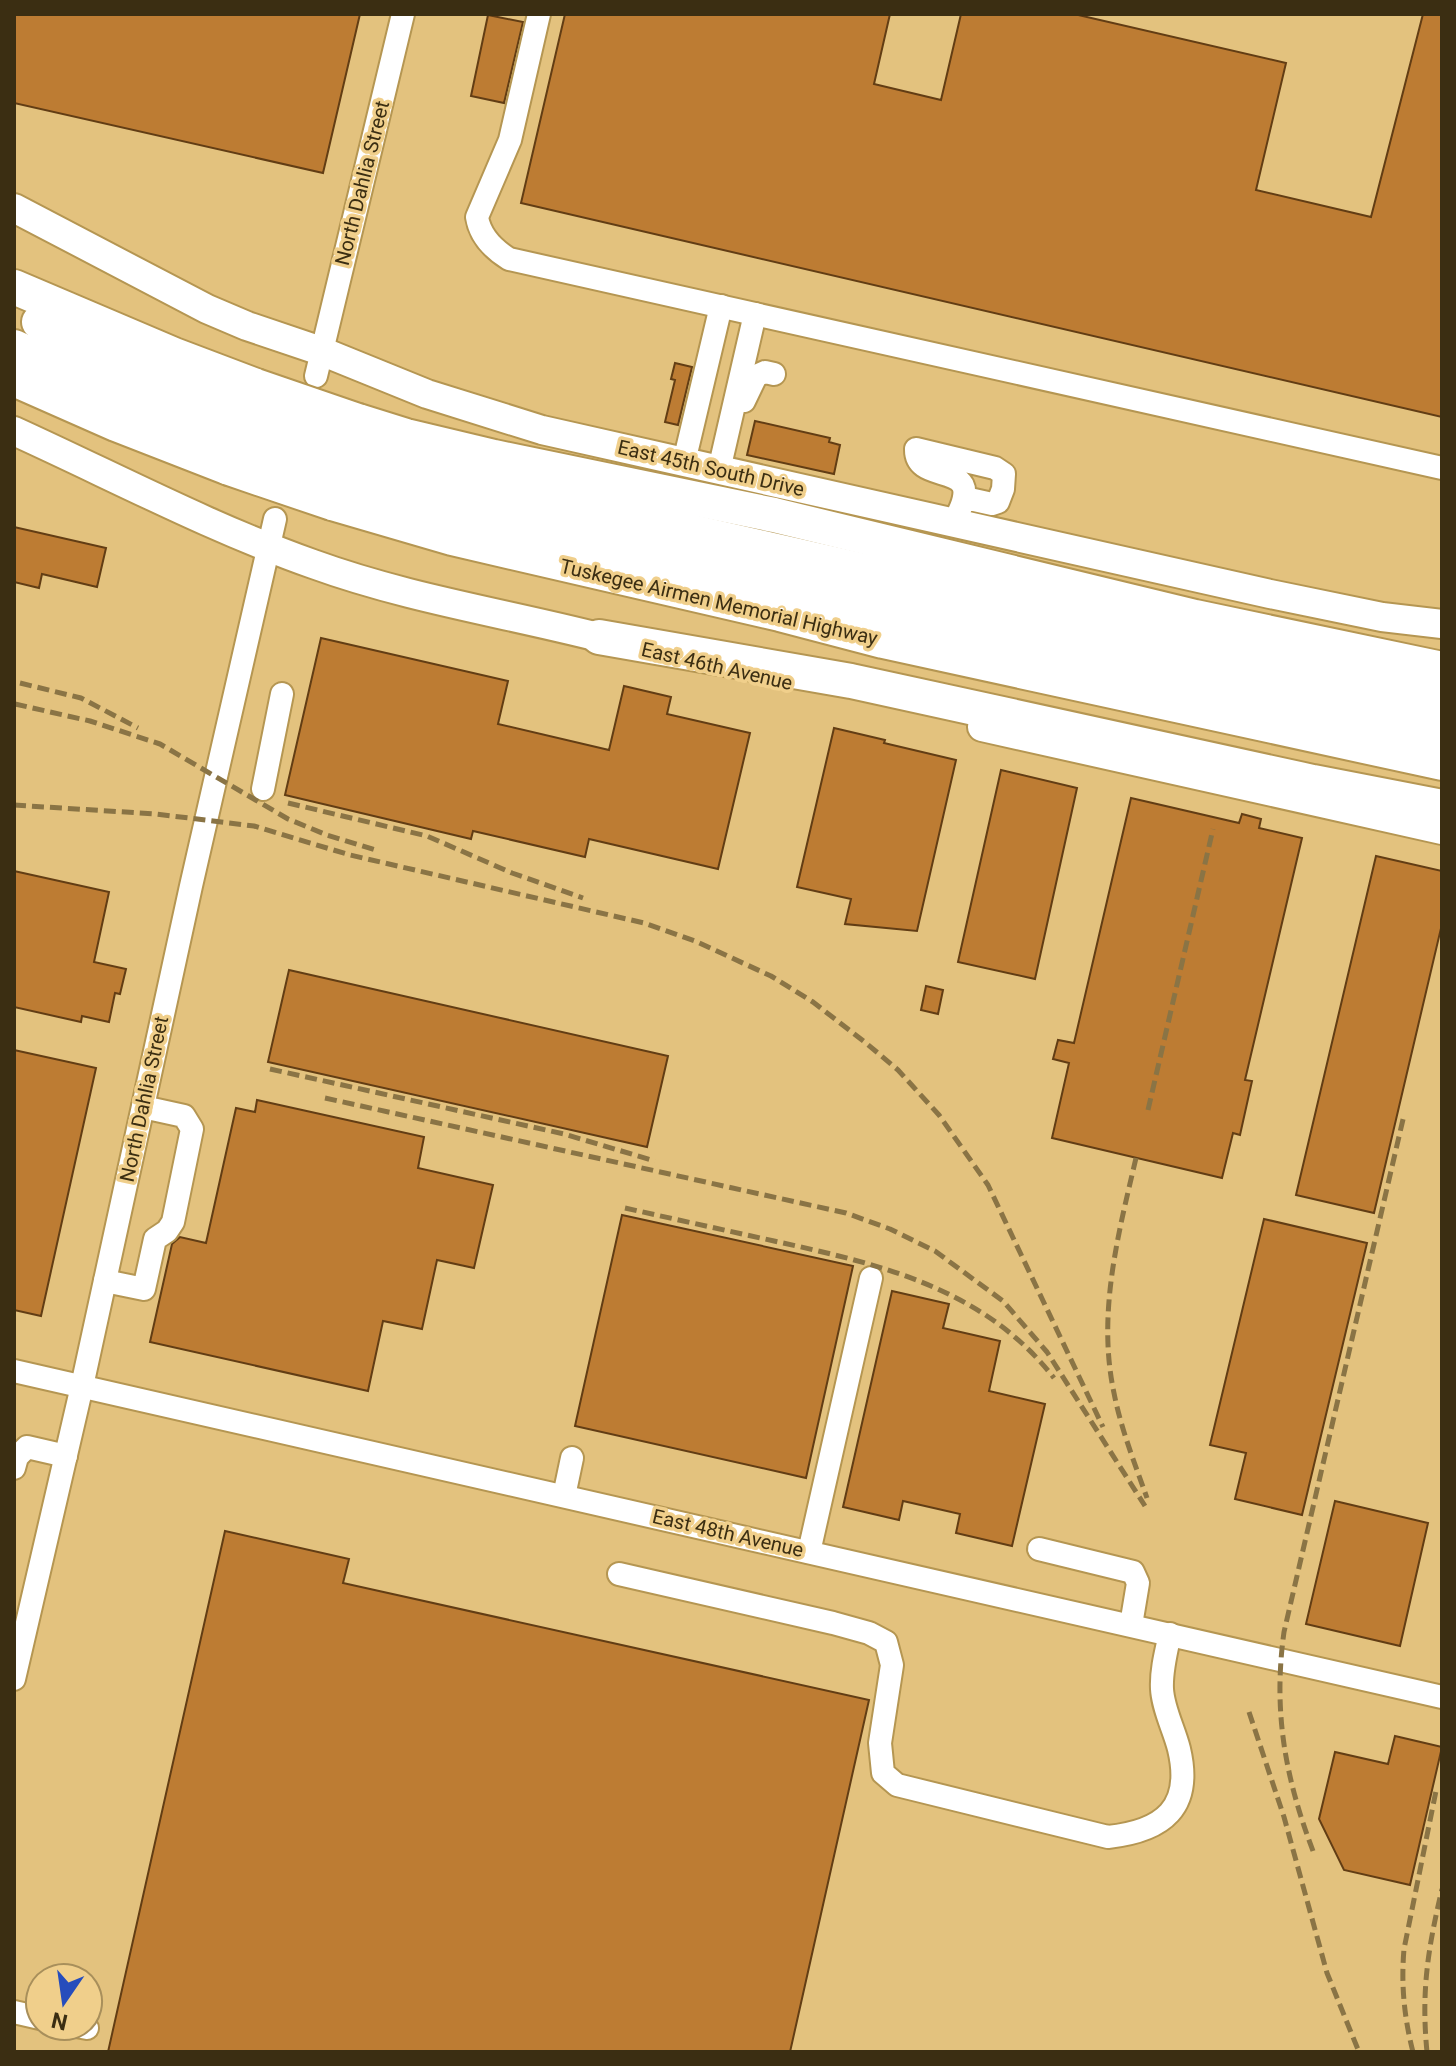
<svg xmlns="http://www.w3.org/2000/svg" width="1456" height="2066" font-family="Roboto,sans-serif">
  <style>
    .building { fill: #bd7c33; stroke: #623d14; stroke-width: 2 }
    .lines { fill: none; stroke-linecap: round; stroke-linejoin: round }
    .minor-casing { stroke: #b59652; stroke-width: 26 }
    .major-casing { stroke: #b59652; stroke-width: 32 }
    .highway-casing { stroke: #b59652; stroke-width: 38 }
    .minor { stroke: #fff; stroke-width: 22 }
    .major { stroke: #fff; stroke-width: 28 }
    .highway { stroke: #fff; stroke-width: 34 }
    .rail { stroke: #8a7445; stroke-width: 5; stroke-dasharray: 12 6; stroke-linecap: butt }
    .highway-bridge-casing { stroke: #b59652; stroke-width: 38; stroke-linecap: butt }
    .highway-bridge { stroke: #fff; stroke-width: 34 }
    .labels { text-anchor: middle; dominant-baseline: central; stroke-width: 7; stroke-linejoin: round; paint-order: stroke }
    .street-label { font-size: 20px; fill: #3b2e12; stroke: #f0cf8b }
  </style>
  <rect width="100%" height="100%" fill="#e3c27e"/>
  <g class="building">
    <polygon points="14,14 360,14 323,173 14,103"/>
    <polygon points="565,14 890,14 874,84 941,100 961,14 1074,14 1286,63 1256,190 1371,217 1423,14 1442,14 1442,417 521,203"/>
    <polygon points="488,15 523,22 504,103 471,96"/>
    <polygon points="675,363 692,367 678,425 665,422 675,380 671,379"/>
    <polygon points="755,421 830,438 829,442 840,445 834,474 747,455"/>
    <polygon points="14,527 106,548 97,587 42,574 39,588 14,582"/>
    <polygon points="321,638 508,681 498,724 609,750 624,686 671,697 667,714 750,733 718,869 589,839 585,857 473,831 471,839 285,795"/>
    <polygon points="834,728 885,740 884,743 956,760 917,931 845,924 851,899 797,887"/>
    <polygon points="1001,770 1077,788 1035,979 958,962"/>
    <polygon points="1131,798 1239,823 1242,814 1261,819 1259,828 1302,838 1245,1080 1252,1081 1240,1135 1233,1133 1222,1178 1052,1138 1069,1063 1053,1059 1058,1040 1074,1043"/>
    <polygon points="1376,856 1442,871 1442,924 1374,1213 1296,1195"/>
    <polygon points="14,871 109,892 94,962 126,969 120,994 115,993 109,1022 82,1016 81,1022 14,1007"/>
    <polygon points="289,970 668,1056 647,1147 268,1062"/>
    <polygon points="926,986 943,990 938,1014 921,1010"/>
    <polygon points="14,1050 96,1068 41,1316 14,1310"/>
    <polygon points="257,1100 424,1137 418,1168 493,1185 474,1268 437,1260 422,1329 383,1321 368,1391 150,1342 172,1244 180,1237 206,1243 236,1108 255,1112"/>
    <polygon points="622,1215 853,1266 806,1478 575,1426"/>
    <polygon points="1264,1219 1367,1243 1302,1515 1235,1499 1246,1453 1210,1445"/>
    <polygon points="892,1291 949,1304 943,1328 1000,1341 989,1391 1045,1404 1012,1546 956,1533 960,1514 903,1501 899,1520 843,1507"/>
    <polygon points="1335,1501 1428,1523 1400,1646 1306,1624"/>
    <polygon points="225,1531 349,1559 343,1583 869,1700 790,2052 108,2052"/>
    <polygon points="1395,1736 1442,1747 1410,1885 1344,1870 1319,1819 1335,1752 1388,1764"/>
  </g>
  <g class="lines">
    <g class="minor-casing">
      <g id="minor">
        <path d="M539 14 510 140 477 217C480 236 493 249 509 259L1442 468"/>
        <polyline points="316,376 403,14"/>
        <polyline points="744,401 756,376 765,372 774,374"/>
        <polyline points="684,462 721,306"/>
        <polyline points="719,470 755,314"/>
        <path d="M953 523C993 455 915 489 916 449L995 468 1004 474 1003 489 998 502 992 504 965 498"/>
        <polyline points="263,789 282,694"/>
        <polyline points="105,1281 144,1289 155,1239 167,1231 173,1222 192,1129 184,1116 143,1107"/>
        <polyline points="14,1371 1442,1697"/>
        <polyline points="14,1468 17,1457 27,1447 66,1456"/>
        <polyline points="564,1496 572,1458"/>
        <polyline points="1039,1549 1133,1572 1138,1583 1131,1625"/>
        <polyline points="809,1552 871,1278"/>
        <path d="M619 1574 833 1623 869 1633 886 1642 892 1665 880 1743 883 1773 897 1785 1108 1837C1163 1831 1193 1808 1179 1749 1174 1729 1163 1709 1162 1689 1161 1671 1166 1652 1170 1634"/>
        <polyline points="14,1679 82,1386 191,886 275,519"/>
        <polyline points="14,2012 40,2018"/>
        <polyline points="76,2026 87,2028"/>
      </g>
    </g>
    <g class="major-casing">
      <g id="major">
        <polyline points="14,208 207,309 247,326 321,351 427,394 542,430 1270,594 1382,617 1442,624"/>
        <path d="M14 431C113 476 211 528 313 564 412 600 517 615 618 642"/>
        <polyline points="982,727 1442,830"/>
      </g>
    </g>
    <g class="highway-casing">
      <g id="highway">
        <polyline points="14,287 174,355 256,386"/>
        <polyline points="39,322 161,380 247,414"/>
        <polyline points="14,347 144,407 238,442"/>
        <polyline points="14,379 116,424 229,468"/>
        <polyline points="358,421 406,436 494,457 774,515 1195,617 1442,669"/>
        <polyline points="349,450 441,475 922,584 1442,697"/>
        <path d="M340 477C512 528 688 565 863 603 1056 646 1249 689 1442 730"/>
        <polyline points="332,503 452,538 780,614 883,641 1442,763"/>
        <polyline points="599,637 851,681 1313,782 1442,807"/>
      </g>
    </g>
    <use href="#minor" class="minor"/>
    <use href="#major" class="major"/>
    <use href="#highway" class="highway"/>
    <g class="rail">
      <polyline points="20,683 81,698 138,728"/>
      <polyline points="15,704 90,721 160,744 288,819 327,835 379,851"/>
      <polyline points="288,803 427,836 512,873 583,898"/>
      <polyline points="14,805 156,814 254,826 350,855 644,923 695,941 771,976 813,1002 866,1043 898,1070 939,1115 988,1185 1103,1427"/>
      <polyline points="270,1069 564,1134 655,1161"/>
      <polyline points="325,1098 846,1213 890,1229 935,1251 1003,1301 1047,1352 1145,1506"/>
      <polyline points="1148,1110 1213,829"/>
      <path d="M1136 1158C1118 1235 1097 1314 1114 1393 1121 1429 1135 1464 1147 1498"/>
      <path d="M625 1208C674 1219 724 1230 774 1241 879 1264 984 1288 1054 1378"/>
      <polyline points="1249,1712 1284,1817 1327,1973 1359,2052"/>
      <path d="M1313 1851C1285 1777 1273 1711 1284 1632L1404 1115"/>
      <path d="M1413 2052C1404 2017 1401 1984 1404 1949L1436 1791"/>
      <path d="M1427 2052C1421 1991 1428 1948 1442 1889"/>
    </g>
    <g class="highway-bridge-casing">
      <g id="highway-bridge">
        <polyline points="256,386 358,421"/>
        <polyline points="247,414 349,450"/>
        <polyline points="238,442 340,477"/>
        <polyline points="229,468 332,503"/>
      </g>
    </g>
    <use href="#highway-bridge" class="highway-bridge"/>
  </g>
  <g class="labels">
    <g class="street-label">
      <text transform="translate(362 183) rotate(-76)">North Dahlia Street</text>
      <text transform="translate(711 468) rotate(13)">East 45th South Drive</text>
      <text transform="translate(719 602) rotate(13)">Tuskegee Airmen Memorial Highway</text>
      <text transform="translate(717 666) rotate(13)">East 46th Avenue</text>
      <text transform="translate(144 1099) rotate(-78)">North Dahlia Street</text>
      <text transform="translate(728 1533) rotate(13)">East 48th Avenue</text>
    </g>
  </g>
  <rect width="1456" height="2066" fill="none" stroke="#3b2e12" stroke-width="32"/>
  <g transform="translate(64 2002) rotate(193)"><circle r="38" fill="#f0cf8b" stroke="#a88f5b" stroke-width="2"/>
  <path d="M0-6L14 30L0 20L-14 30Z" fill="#264dbc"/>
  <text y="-12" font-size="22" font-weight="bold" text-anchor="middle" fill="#3b2e12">N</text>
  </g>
</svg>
